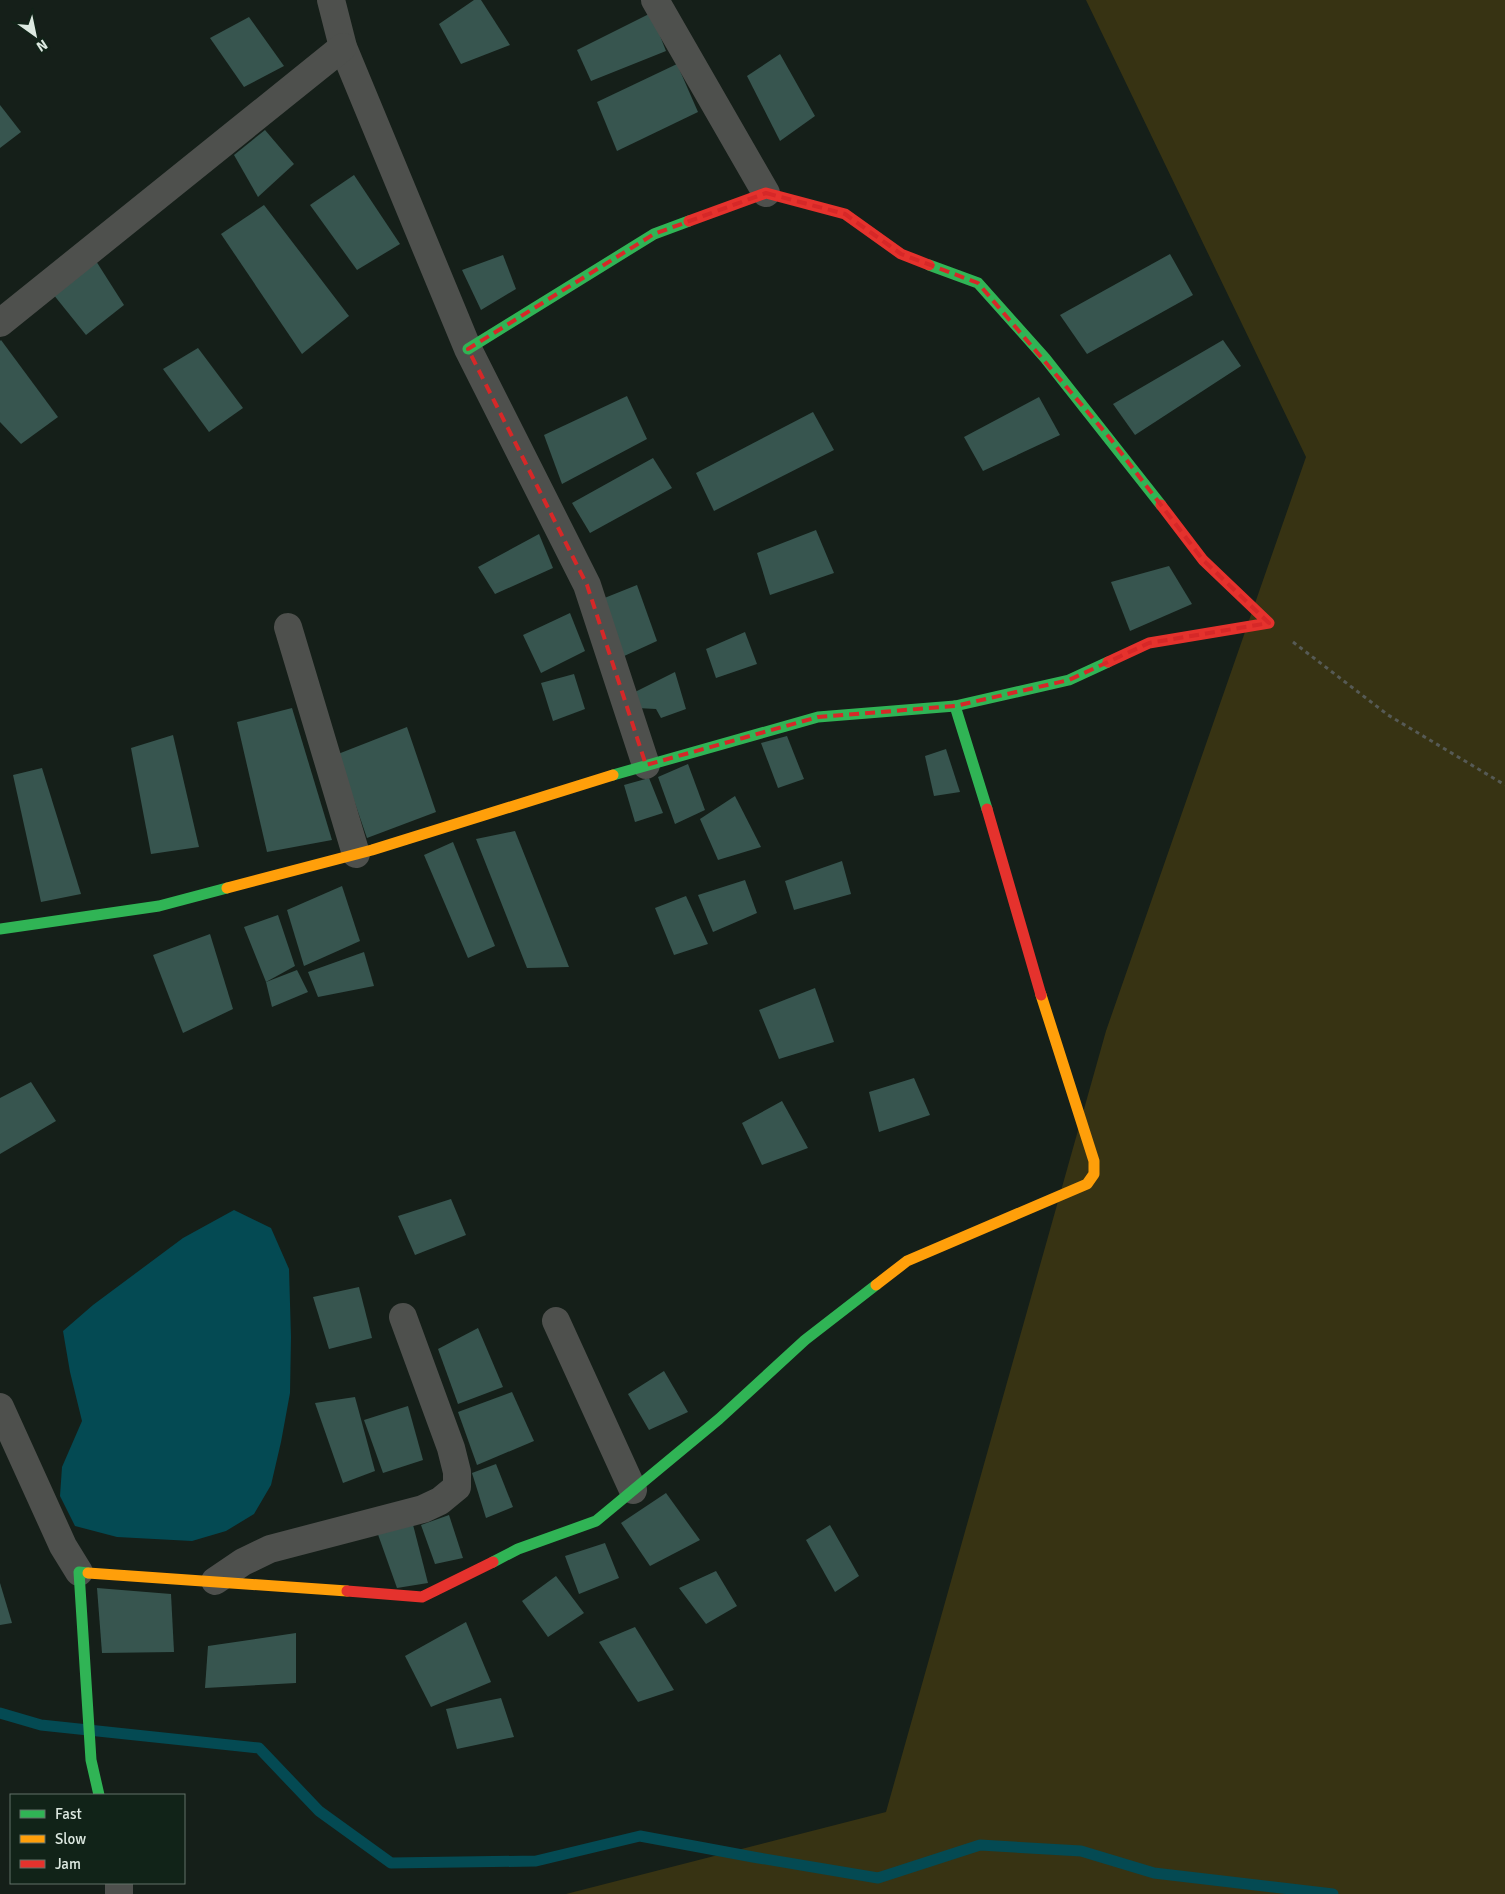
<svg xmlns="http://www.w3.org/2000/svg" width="1505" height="1894" font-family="Signika,sans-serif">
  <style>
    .green { fill: #373313 }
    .water { fill: #044a53 }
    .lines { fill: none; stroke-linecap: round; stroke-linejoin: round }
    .stream { stroke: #044a53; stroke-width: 11 }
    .building { fill: #37554f }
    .path { stroke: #565a55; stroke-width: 3; stroke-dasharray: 4 4; stroke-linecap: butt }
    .street { stroke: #4e504d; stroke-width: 28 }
    .fast { stroke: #30b455; stroke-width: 11 }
    .slow { stroke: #ff9f0a; stroke-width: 11 }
    .jam { stroke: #e5322d; stroke-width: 11 }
    .marked { fill: none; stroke: #d62828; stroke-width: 4; stroke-dasharray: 10 6; stroke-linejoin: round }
  </style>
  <rect width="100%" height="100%" fill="#151f19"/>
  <polygon class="green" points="1086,0 1505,0 1505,1894 566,1894 886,1812 1106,1031 1306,457"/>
  <polygon class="water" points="234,1210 271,1228 289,1269 291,1337 290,1393 281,1442 271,1485 254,1514 226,1531 192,1541 117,1537 75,1526 60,1496 62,1467 82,1421 70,1372 63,1331 93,1305 183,1238"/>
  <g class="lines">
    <polyline class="stream" points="0,1713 41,1725 259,1748 319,1811 391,1863 536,1861 640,1836 753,1857 878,1878 980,1845 1081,1851 1154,1873 1333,1894"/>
  </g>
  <g class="building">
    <polygon points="474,0 481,0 510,45 461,64 439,24"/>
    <polygon points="651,13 666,51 591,81 577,50"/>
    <polygon points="249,17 284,66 244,87 210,38"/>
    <polygon points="780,54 815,116 780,141 747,76"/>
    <polygon points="677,64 698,112 617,151 597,102"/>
    <polygon points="0,105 21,132 0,148"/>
    <polygon points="265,130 294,164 258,197 234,155"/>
    <polygon points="354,175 400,244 357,270 310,205"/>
    <polygon points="264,205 349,316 302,354 221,234"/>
    <polygon points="1170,254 1193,295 1087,354 1060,315"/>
    <polygon points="503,255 516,289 481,310 462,270"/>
    <polygon points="96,261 124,305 86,335 53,294"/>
    <polygon points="1,340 58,417 21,444 0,422 0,341"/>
    <polygon points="1223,340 1241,366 1135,435 1113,404"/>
    <polygon points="198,348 243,408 209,432 163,369"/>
    <polygon points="627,396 647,439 562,484 544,435"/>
    <polygon points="1039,397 1060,435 983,471 964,437"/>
    <polygon points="813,412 834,450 714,511 696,473"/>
    <polygon points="653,458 672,488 590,533 572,503"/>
    <polygon points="816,530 834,573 770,595 757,553"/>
    <polygon points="539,534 553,568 495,594 478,567"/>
    <polygon points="1169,566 1192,604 1130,631 1111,582"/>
    <polygon points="637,585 657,641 622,657 602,599"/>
    <polygon points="570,613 585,651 541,673 523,635"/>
    <polygon points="745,632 757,664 716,678 706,649"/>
    <polygon points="675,672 686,709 661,718 656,709 637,708 631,694"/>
    <polygon points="574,674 585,709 553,721 541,683"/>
    <polygon points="292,708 332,840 267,852 237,722"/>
    <polygon points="407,727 436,812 367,838 338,754"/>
    <polygon points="173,735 199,847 151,854 131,748"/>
    <polygon points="787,736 804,779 778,788 761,743"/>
    <polygon points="946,749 960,792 934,796 925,756"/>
    <polygon points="688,764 705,810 675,824 658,777"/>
    <polygon points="42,768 81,894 41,902 13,775"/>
    <polygon points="649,778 663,813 635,822 624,785"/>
    <polygon points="735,796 761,847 718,860 700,819"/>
    <polygon points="515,831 569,967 527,968 476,839"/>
    <polygon points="453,842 495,946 468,958 424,855"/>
    <polygon points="842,861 851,894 794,910 785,881"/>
    <polygon points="745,880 757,913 713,932 698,895"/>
    <polygon points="342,886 360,941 304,966 287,910"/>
    <polygon points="686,896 708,944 674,955 655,908"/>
    <polygon points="278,915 295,966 266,982 244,927"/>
    <polygon points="210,934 233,1009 183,1033 153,955"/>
    <polygon points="364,952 374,986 318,997 308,972"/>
    <polygon points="297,970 308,992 272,1007 266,982"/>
    <polygon points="815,988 834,1042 779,1059 759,1010"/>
    <polygon points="914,1078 930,1115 879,1132 869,1092"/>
    <polygon points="31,1082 56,1121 0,1154 0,1098"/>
    <polygon points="782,1101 808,1148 762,1165 742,1123"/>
    <polygon points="451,1199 466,1235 415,1255 398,1216"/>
    <polygon points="359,1287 372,1338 329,1349 313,1297"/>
    <polygon points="478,1328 503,1387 458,1404 438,1349"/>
    <polygon points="664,1371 688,1412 649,1430 628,1394"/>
    <polygon points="512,1392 534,1441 477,1465 458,1412"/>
    <polygon points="355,1397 375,1471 343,1483 315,1403"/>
    <polygon points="408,1406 423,1460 383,1473 364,1420"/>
    <polygon points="496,1464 513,1507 486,1518 472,1473"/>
    <polygon points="666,1493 700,1540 650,1566 621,1523"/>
    <polygon points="449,1515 463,1558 435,1564 421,1525"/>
    <polygon points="411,1517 428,1583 397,1588 375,1526"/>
    <polygon points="830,1525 859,1576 835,1592 806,1540"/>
    <polygon points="605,1543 619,1578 579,1594 565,1556"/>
    <polygon points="716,1571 737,1606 706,1624 679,1588"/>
    <polygon points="556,1576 584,1613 548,1637 522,1601"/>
    <polygon points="0,1583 12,1623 0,1625"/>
    <polygon points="97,1588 171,1594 174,1652 102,1653"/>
    <polygon points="466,1622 491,1682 431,1707 405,1656"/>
    <polygon points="635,1627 674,1690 638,1702 599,1642"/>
    <polygon points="296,1633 296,1683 205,1688 208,1646"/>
    <polygon points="501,1698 514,1737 457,1749 446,1709"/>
  </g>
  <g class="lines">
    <polyline class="path" points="1293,642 1388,715 1505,785"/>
    <g class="street">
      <polyline points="331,0 343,47 468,349 587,585 646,765"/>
      <polyline points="655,0 766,193"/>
      <polyline points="0,323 343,47"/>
      <polyline points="288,627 356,854"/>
      <polyline points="556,1321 633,1490"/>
      <polyline points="0,1407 63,1546 79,1572"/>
      <polyline points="215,1581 243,1562 270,1549 423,1509 440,1501 457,1487 457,1472 451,1448 403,1317"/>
      <polyline points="119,1883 119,1894"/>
    </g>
    <g class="fast">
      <polyline points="929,265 978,283 1045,358 1161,505"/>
      <polyline points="468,349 654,234 689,221"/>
      <polyline points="955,706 987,809"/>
      <polyline points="613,775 818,717 955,706 1069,680 1108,662"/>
      <polyline points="0,929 159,906 227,888"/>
      <polyline points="493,1562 518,1549 596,1521 719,1419 805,1340 876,1285"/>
      <polyline points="88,1573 79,1572 91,1760 99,1795"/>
    </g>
    <g class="slow">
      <polyline points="227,888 372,850 613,775"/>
      <polyline points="876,1285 907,1261 1087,1184 1094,1174 1094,1161 1041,995"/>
      <polyline points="88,1573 347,1591"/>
    </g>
    <g class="jam">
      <polyline points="689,221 766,193 845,214 901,254 929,265"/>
      <polyline points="1108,662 1149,643 1269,623 1203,560 1161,505"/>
      <polyline points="987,809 1041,995"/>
      <polyline points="347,1591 422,1597 493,1562"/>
    </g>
  </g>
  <path class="marked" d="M766 193 845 214 901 254 978 283 1109 437 1203 560 1269 623 1149 643 1069 680 955 706 818 717 646 765 587 585 468 349 654 234Z"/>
  <rect x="10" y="1794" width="175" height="90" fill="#112318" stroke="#637268"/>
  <rect x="20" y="1810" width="25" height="8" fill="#30b455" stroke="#637268"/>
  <text x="55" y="1819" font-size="15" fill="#dde9e1">Fast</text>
  <rect x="20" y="1835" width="25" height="8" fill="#ff9f0a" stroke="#637268"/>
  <text x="55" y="1844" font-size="15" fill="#dde9e1">Slow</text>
  <rect x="20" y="1860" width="25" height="8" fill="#e5322d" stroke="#637268"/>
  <text x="55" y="1869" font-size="15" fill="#dde9e1">Jam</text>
  <g transform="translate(35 35) rotate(147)" stroke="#112318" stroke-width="4" paint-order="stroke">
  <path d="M0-4L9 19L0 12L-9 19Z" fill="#dde9e1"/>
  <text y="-8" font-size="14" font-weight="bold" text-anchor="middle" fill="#dde9e1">N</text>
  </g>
</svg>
